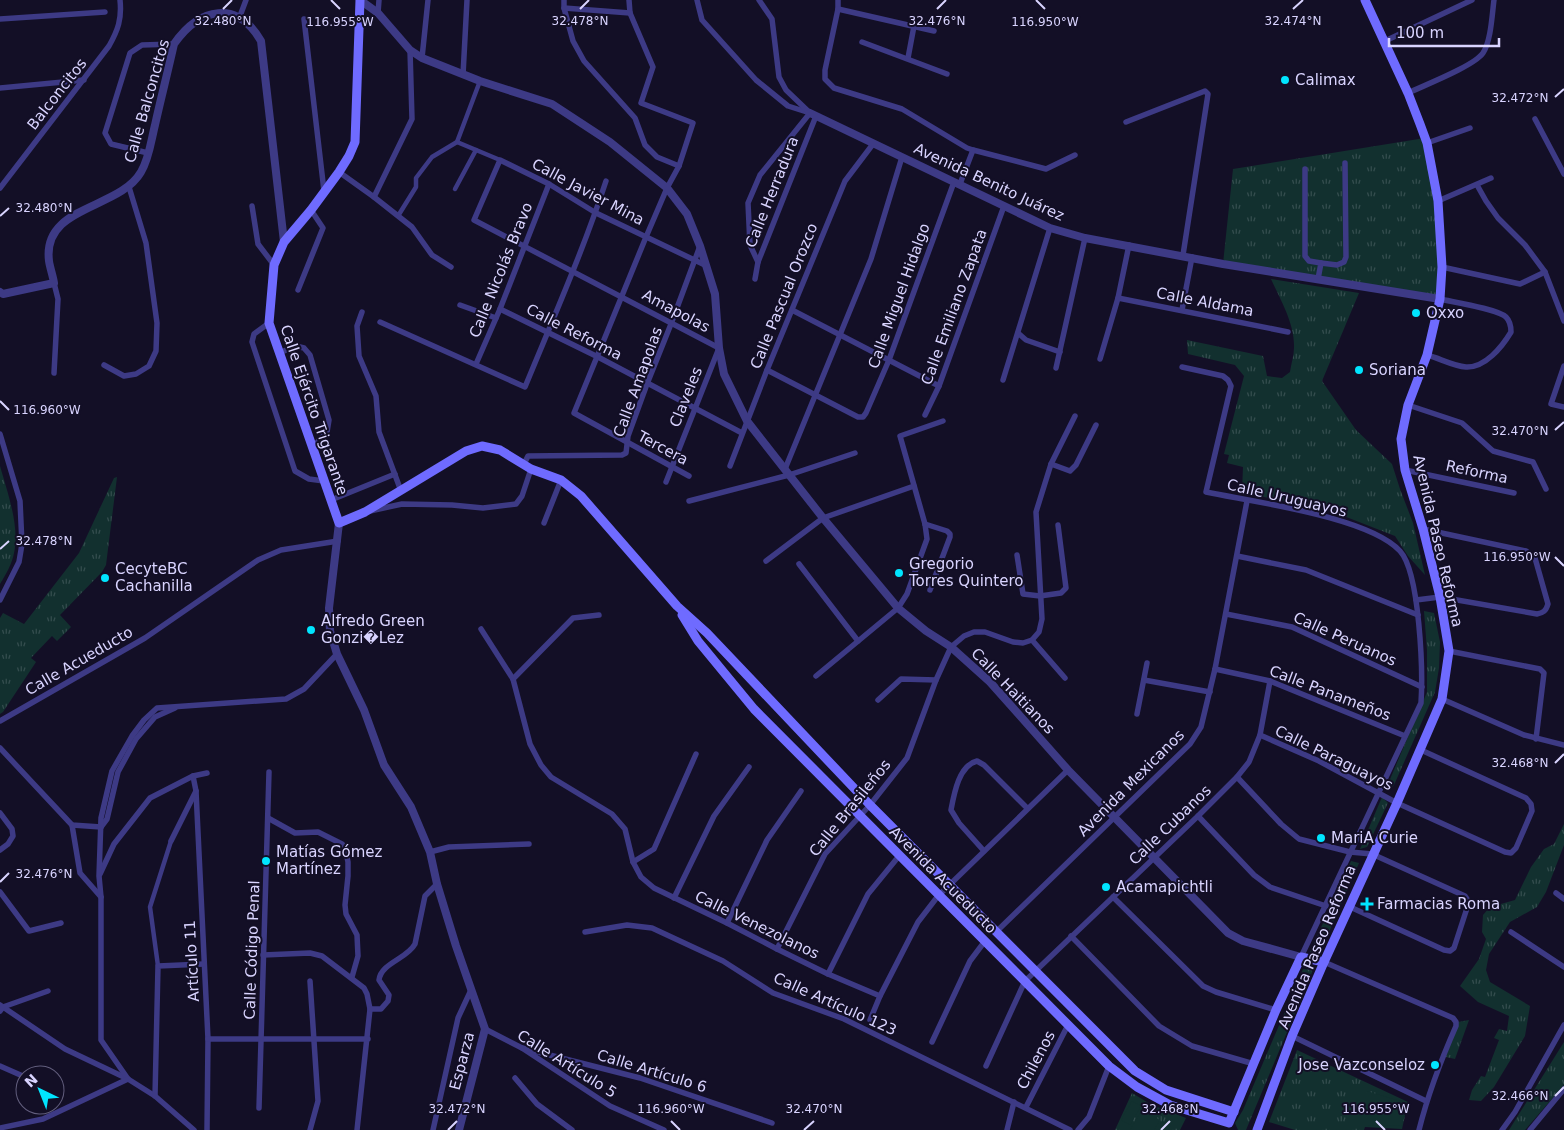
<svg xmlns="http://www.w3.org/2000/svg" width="1564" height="1130" font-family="'DejaVu Sans',sans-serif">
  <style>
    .grass { fill: url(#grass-tufts) }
    .garden { fill: #12302f }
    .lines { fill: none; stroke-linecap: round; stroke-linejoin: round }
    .pedestrian { stroke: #3d3a85; stroke-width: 4.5 }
    .minor { stroke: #3d3a85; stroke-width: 5.5 }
    .tertiary { stroke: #3d3a85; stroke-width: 8 }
    .secondary { stroke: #6f6bff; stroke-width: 9 }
    .ticks { fill: none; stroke: #d9d4ff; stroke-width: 2 }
    .poi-dot { fill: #00e5ff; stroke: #130f26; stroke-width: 2 }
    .labels { text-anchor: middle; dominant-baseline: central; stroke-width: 4; stroke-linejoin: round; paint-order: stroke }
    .poi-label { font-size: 15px; fill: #d9d4ff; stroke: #130f26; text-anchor: start }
    .street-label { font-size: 15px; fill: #d9d4ff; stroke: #130f26 }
    .ticks-label { font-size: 12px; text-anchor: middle; fill: #d9d4ff; stroke: #130f26; stroke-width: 4; stroke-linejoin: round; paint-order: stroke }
  </style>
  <defs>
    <pattern id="grass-tufts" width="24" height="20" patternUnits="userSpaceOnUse" patternTransform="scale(1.25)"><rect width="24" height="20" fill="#12302f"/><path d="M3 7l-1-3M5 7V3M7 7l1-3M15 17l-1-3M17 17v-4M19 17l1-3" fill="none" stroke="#344d4e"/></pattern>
  </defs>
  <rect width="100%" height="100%" fill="#130f26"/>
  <g class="grass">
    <polygon points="1425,138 1438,201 1440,299 1223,264 1233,169"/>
    <path d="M1271 279 1359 293 1322 381 1356 430 1392 464 1400 489 1413 523 1425 575 1408 556 1395 536 1336 513 1242 492 1243 467 1227 463 1229 455 1224 454 1244 376 1235 365 1188 354 1187 340 1263 356 1267 376 1282 378 1290 372C1291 364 1294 356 1294 348 1295 324 1281 301 1271 279Z"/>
    <path d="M0 466C7 491 20 526 14 553 12 564 6 574 0 584Z"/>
    <polygon points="117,477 106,565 102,572 60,615 71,627 57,641 52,636 31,658 36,662 3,712 0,714 0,618 3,613 24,624 79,553 114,478"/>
    <polygon points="1424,611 1434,613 1440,642 1439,668 1435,692 1394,785 1391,788 1388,784 1427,692 1427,650"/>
    <polygon points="1382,797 1388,803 1367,847 1360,849"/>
    <polygon points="1564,824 1564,845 1546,892 1537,907 1510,922 1489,954 1486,970 1490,982 1530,1006 1525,1036 1494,1087 1481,1101 1469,1100 1472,1090 1481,1076 1485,1077 1499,1040 1494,1038 1499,1029 1507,1031 1509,1016 1478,1002 1460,986 1479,959 1486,939 1482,932 1483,915 1490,907 1515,900 1531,867 1544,849 1554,844"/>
    <polygon points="1351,861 1359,863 1319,955 1310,952"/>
    <polygon points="1303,969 1313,970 1246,1130 1238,1130 1235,1123 1243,1110"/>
    <polygon points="1469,1020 1455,1059 1446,1057 1458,1022"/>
    <polygon points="1564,1042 1564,1085 1525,1130 1509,1130"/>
    <polygon points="1297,1050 1408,1102 1402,1129 1365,1127 1364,1130 1295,1130 1269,1122"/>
    <polygon points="1132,1093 1152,1105 1186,1118 1180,1130 1115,1130"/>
  </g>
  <g class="garden">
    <polygon points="1367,1091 1406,1103 1402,1126 1367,1125"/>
    <polygon points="1132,1101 1141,1106 1130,1125 1121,1120"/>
    <polygon points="1142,1110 1160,1120 1154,1130 1130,1130"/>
  </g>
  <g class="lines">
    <g class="pedestrian">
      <polyline points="457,142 500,160"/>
      <polyline points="455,189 476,150"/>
      <polyline points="398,216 416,187 416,178 432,157 457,142 480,81"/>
      <polyline points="158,966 150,907 171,841"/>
    </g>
    <g class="minor">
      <polyline points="564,0 564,8 573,41 584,61 635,118 645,145 657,157 679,166"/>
      <polyline points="629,0 630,13 653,67 641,103 693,123 679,166 667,188 646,237 574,413 689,476"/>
      <polyline points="697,0 702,20 756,80 788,106 810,113"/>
      <polyline points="759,0 772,19 779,77 786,90 809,112"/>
      <polyline points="838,0 838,9 825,70 825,79 834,88 902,109 967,148 973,150 1046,169 1075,155"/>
      <polyline points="564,8 630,13"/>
      <polyline points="838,9 934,31"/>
      <polyline points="378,13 379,0"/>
      <polyline points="240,16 246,0"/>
      <polyline points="0,19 105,12"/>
      <polyline points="304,19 324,191"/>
      <polyline points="1385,41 1472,0"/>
      <polyline points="862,42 947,74"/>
      <polyline points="422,58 428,0"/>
      <polyline points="908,58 914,26"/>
      <polyline points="463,75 467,0"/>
      <polyline points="0,88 84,80"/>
      <path d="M1408 93C1425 85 1474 66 1483 53 1491 41 1492 15 1494 0"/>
      <polyline points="1535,119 1564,174"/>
      <polyline points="1126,122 1205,91 1208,94 1183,255"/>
      <polyline points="1427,143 1470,128"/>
      <polyline points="148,153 111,144 105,133 130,53 142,45 174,44"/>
      <polyline points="1305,169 1305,256 1309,261 1321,263 1318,279"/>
      <polyline points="339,172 374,197 412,227 432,255 451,267"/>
      <polyline points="960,184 973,150"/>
      <polyline points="1477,185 1486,201 1498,218 1525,245 1545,272 1564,321"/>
      <path d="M0 188 109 46C118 30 122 19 120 0"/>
      <polyline points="374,197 412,119 410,50"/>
      <polyline points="1438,201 1491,178"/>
      <polyline points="252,206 258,244 274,265"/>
      <polyline points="758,262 750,245 748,203 760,175 810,113"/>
      <polyline points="1321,263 1337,265 1344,262 1346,257 1345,163"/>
      <polyline points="1442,267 1520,284 1545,272"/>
      <polyline points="755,279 758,262 816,116"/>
      <polyline points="298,290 323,228 311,210"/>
      <polyline points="1118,298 1288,332"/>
      <polyline points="460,305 496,318"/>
      <polyline points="500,309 598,357 742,433"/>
      <polyline points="792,310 939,386"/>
      <polyline points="1182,310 1192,257"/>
      <polyline points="362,312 357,326 359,356 376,396 379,432 401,491"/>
      <path d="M380 322 525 387C553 319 583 251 606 181"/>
      <polyline points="269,323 254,334 252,342 295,471 309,479 324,481"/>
      <polyline points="1018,333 1026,340 1060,352"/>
      <polyline points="279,353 296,346 304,348 310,355 329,420 327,432 312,448"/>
      <path d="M1427 355C1439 358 1453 366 1466 367 1485 368 1502 347 1511 332 1511 327 1510 321 1506 317 1498 309 1453 302 1440 299"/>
      <polyline points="1100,359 1118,298 1129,245"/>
      <polyline points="476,364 500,309 549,184"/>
      <polyline points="104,365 124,376 136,374 149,366 156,351 157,323 146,243 129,187"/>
      <polyline points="1564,366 1551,404 1564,407"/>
      <path d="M1182 367 1223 376 1228 380 1231 386 1206 492C1254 502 1369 517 1400 551 1420 573 1423 672 1421 703L1301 957"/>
      <polyline points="1056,368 1085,238"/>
      <polyline points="767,370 858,417 863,417 866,413 889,360 954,182"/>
      <polyline points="54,373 58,299 54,283"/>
      <polyline points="1003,380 1050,228"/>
      <polyline points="1408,405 1462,423 1493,451 1533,462 1546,489"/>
      <polyline points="925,415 939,386 1004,206"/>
      <polyline points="0,434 20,501 22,544 19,562 0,600"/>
      <polyline points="524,464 528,456 622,455 626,453 628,436 647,384 671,324 700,246"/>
      <polyline points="1051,464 1070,471 1076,465 1096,425"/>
      <polyline points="730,466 767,370 845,181 873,144"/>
      <polyline points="785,469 871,259 902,157"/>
      <polyline points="1405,470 1514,493"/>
      <polyline points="666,482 719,348 474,220 500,160 549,184 596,213 707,266"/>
      <polyline points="331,500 395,474"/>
      <polyline points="689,501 789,475 855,453"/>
      <polyline points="370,511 402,504 452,505 483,508 516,504 522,496 531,469"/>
      <polyline points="544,523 561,480"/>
      <polyline points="925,524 947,531 950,534 950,537 930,590"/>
      <polyline points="1017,555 1023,594 1040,596 1061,593 1066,588 1058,525"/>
      <polyline points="1237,556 1306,570 1418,615"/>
      <polyline points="766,561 823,518 914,486"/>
      <polyline points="799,564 858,641"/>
      <path d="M1416 600 1440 597 1537 614C1543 613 1546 611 1548 604L1535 558 1526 551 1423 529"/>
      <polyline points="1226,614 1292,627 1422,687"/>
      <polyline points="481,629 513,679 530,744 541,765 551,777 612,814 625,829 633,862 641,877 654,888 727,923 777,949 828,974 880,996"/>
      <polyline points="1032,640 1065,678"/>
      <polyline points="1449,651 1540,669 1544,673 1536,739"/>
      <polyline points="1215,669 1270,681 1405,736"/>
      <polyline points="816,676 898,608 907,594 927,539 925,524 900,436 943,421"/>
      <polyline points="513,679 573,618 599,615"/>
      <polyline points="1144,680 1210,692"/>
      <polyline points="1442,699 1524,735 1564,745"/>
      <polyline points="878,700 901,679 936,680"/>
      <polyline points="1137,714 1147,663"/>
      <polyline points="0,721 145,638 258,560 281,550 338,541"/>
      <polyline points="1260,735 1319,761 1397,803 1505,852 1511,853 1516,848 1532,811 1531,804 1526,798 1421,750"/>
      <polyline points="0,748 72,825 101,827"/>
      <polyline points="193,776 196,791 208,1039 207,1130"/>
      <polyline points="1237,777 1281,824 1299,839 1350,852 1372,854 1465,896 1469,902 1454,948 1450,951 1444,950 1348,906"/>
      <polyline points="0,813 12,829 13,836 8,844 0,850"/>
      <polyline points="1198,816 1254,875 1270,887 1326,906"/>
      <polyline points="268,818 295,833 318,832 342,844 345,847 348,862 348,876 345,905 346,914 357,935 358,956 352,977"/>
      <polyline points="72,825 80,873 101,897"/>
      <polyline points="101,827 107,819 118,772 136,739 155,717 175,708"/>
      <polyline points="171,841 196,791"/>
      <path d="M984 851 959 823 951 810C954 794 959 765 977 761L984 765 1027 808"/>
      <polyline points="430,852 449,847 529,844"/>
      <polyline points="633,862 654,849 696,754"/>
      <polyline points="100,874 114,844 150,798 193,776 207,773"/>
      <polyline points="0,892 29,931 61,923"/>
      <polyline points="1556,893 1564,899"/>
      <polyline points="1113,897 1203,986 1216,992 1276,1010"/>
      <polyline points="674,898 714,816 749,767"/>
      <polyline points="727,923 767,840 801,791"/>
      <polyline points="585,932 627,925 652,928 723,961 773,993 844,1019 1070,1130"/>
      <polyline points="996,932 1190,744 1201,727 1215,669 1247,501"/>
      <polyline points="1511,932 1564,967"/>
      <polyline points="1071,936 1159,1026 1192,1046 1254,1064"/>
      <polyline points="777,949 825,854 870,805 907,758 936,680 951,647 964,636 974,632 985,632 1013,642 1023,643 1032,640 1039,632 1042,619 1036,512 1051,464 1075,416"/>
      <polyline points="263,955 310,953 322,956 364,988 367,994 370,1009 357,1130"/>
      <path d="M1324 962 1453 1018 1456 1022V1026C1441 1060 1428 1094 1419 1130"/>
      <polyline points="828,974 868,894 899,856"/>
      <polyline points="310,981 318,1101 310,1130"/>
      <polyline points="0,1005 65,1049 128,1079 155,1096 194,1130"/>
      <path d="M370 1009H381L388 1001 389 995 379 980C381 963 407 959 415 944L425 896 437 884"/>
      <polyline points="0,1011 3,1007 48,991"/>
      <polyline points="870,1020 880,996 918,922 938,896 1068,770"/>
      <polyline points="485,1029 522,1048 610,1106 664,1130"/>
      <polyline points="1292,1036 1426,1101"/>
      <polyline points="208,1039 368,1039"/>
      <polyline points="932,1042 970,961 985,941"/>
      <polyline points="522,1048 640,1078 772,1123"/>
      <polyline points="0,1066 25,1077"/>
      <polyline points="986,1066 1025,981 1198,816 1237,777 1249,762 1260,735 1270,681"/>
      <polyline points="515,1078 537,1104 572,1130"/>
      <polyline points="128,1079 101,1040 101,897 99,876 101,818 112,771 132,736 144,720 157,708 286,699 304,689 337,654"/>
      <polyline points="155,1096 158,966 204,964"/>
      <polyline points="1026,1107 1068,1025"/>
      <polyline points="259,1108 269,772"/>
      <polyline points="0,1128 43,1119 128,1079"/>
      <polyline points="433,1130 458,1018 471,990"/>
      <polyline points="1007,1130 1014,1102"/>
      <polyline points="1078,1130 1089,1117 1109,1066"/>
      <polyline points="1502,1130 1515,1112 1564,1025"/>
      <polyline points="1530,1130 1564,1089"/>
    </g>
    <g class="tertiary">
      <polyline points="360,0 378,13 410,50 422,58 480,81 552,104 610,142 667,188 687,214 700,246 715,294 719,348 724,374 747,421 823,518 898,608 926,631 951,647 990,682 1068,770 1228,933 1243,941 1301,957"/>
      <polyline points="810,113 1050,228 1085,238 1223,264 1440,299"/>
      <path d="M0 292 3 294 54 283C53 276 50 268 49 261 42 205 119 210 141 172 149 159 151 141 155 125 161 98 168 71 174 44 200 7 237 0 261 41L284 242"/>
      <polyline points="339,523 329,608 330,631 337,654 364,710 384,765 411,807 430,852 437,884 456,946 485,1029 459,1130"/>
    </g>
    <g class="secondary">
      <polyline points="360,0 355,142 349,156 339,172 311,210 284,242 274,265 269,323 339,523 365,512 466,451 482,446 500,450 531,469 561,480 581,496 677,606 707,633 870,805 1135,1071 1166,1090 1234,1112"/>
      <polyline points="682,615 698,641 754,709 1109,1066 1137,1087 1170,1105 1229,1123 1276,1010 1301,957 1324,962"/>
      <polyline points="1257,1130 1292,1036 1324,962 1397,803 1442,699 1449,651 1440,597 1423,529 1405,470 1401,439 1408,405 1427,355 1440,299 1442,267 1438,201 1427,143 1420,124 1408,93 1365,0"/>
    </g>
  </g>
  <path class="ticks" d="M331 0 340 9M1036 0 1045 9M223 9 232 0M580 9 589 0M937 9 946 0M1293 9 1303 0M1555 97 1564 89M0 216 9 208M0 401 9 410M1555 430 1564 422M0 549 9 541M1555 557 1564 566M1555 763 1564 754M0 882 9 873M1555 1096 1564 1087M671 1121 680 1130M1376 1121 1385 1130M448 1130 457 1121M804 1130 814 1121M1161 1130 1170 1121"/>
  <g class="poi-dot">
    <circle cx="1285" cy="80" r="5"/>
    <circle cx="1416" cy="313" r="5"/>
    <circle cx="1359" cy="370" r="5"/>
    <circle cx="899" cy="573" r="5"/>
    <circle cx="105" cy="578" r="5"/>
    <circle cx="311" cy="630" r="5"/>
    <circle cx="1321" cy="838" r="5"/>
    <circle cx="266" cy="861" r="5"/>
    <circle cx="1106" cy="887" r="5"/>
    <path d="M1364.5 896.5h5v5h5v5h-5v5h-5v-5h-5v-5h5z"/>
    <circle cx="1435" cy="1065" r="5"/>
  </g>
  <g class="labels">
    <g class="poi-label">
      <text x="1295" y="80">Calimax</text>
      <text x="1426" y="313">Oxxo</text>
      <text x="1369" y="370">Soriana</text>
      <text x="909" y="564">Gregorio<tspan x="909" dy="17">Torres Quintero</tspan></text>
      <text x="115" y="569">CecyteBC<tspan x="115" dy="17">Cachanilla</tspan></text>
      <text x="321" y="621">Alfredo Green<tspan x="321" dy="17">Gonzi�Lez</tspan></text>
      <text x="1331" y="838">MariA Curie</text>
      <text x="276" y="852">Matías Gómez<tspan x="276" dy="17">Martínez</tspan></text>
      <text x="1116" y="887">Acamapichtli</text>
      <text x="1377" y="904">Farmacias Roma</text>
      <text x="1425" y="1065" text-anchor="end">Jose Vazconseloz</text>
    </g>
    <g class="street-label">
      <text transform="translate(57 94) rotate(-52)">Balconcitos</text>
      <text transform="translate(147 101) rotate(-74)">Calle Balconcitos</text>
      <text transform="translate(989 182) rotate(25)">Avenida Benito Juárez</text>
      <text transform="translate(588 192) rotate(28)">Calle Javier Mina</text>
      <text transform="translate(772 192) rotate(-68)">Calle Herradura</text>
      <text transform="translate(501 270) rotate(-68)">Calle Nicolás Bravo</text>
      <text transform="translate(784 296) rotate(-68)">Calle Pascual Orozco</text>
      <text transform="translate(899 296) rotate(-70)">Calle Miguel Hidalgo</text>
      <text transform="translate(1205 302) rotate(11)">Calle Aldama</text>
      <text transform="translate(954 307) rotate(-70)">Calle Emiliano Zapata</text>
      <text transform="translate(676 311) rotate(28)">Amapolas</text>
      <text transform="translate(574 332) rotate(27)">Calle Reforma</text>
      <text transform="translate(638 382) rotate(-70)">Calle Amapolas</text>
      <text transform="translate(686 397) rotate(-68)">Claveles</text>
      <text transform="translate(314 410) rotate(71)">Calle Ejército Trigarante</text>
      <text transform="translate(663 448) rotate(28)">Tercera</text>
      <text transform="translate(1477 472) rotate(12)">Reforma</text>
      <text transform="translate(1287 498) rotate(13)">Calle Uruguayos</text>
      <text transform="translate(1438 541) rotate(77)">Avenida Paseo Reforma</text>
      <text transform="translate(1345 639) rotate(24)">Calle Peruanos</text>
      <text transform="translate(79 661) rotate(-30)">Calle Acueducto</text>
      <text transform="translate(1013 691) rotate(46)">Calle Haitianos</text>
      <text transform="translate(1330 693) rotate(21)">Calle Panameños</text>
      <text transform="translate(1334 758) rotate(26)">Calle Paraguayos</text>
      <text transform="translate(1131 783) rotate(-45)">Avenida Mexicanos</text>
      <text transform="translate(850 808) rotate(-51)">Calle Brasileños</text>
      <text transform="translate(1170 825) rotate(-44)">Calle Cubanos</text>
      <text transform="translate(943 880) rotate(45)">Avenida Acueducto</text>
      <text transform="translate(757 925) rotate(26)">Calle Venezolanos</text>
      <text transform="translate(1317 947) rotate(-67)">Avenida Paseo Reforma</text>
      <text transform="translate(252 950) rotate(-88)">Calle Código Penal</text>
      <text transform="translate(192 961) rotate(-93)">Artículo 11</text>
      <text transform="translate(835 1004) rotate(24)">Calle Artículo 123</text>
      <text transform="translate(1036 1060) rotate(-62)">Chilenos</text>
      <text transform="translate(462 1061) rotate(-75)">Esparza</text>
      <text transform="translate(567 1064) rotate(32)">Calle Artículo 5</text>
      <text transform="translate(652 1071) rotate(17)">Calle Artículo 6</text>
    </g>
  </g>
  <g class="ticks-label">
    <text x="223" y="25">32.480°N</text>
    <text x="580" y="25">32.478°N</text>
    <text x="937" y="25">32.476°N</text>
    <text x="1293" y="25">32.474°N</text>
    <text x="340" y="26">116.955°W</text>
    <text x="1045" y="26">116.950°W</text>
    <text x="1520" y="102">32.472°N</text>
    <text x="44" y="212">32.480°N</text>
    <text x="47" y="414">116.960°W</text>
    <text x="1520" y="435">32.470°N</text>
    <text x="44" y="545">32.478°N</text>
    <text x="1517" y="561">116.950°W</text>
    <text x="1520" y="767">32.468°N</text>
    <text x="44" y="878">32.476°N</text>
    <text x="1520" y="1100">32.466°N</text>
    <text x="671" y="1113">116.960°W</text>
    <text x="1376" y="1113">116.955°W</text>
    <text x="457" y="1113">32.472°N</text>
    <text x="814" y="1113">32.470°N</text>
    <text x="1170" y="1113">32.468°N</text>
  </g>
  <g transform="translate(40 1090) rotate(317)"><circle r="24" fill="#130f26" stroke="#625e7d"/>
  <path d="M0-4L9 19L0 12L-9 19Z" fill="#00e5ff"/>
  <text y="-8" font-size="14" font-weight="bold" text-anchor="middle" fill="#d9d4ff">N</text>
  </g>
  <path d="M1389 38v8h110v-8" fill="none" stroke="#d9d4ff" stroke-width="2.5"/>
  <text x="1396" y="38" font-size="15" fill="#d9d4ff" stroke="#130f26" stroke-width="4" paint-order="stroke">100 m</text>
</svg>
